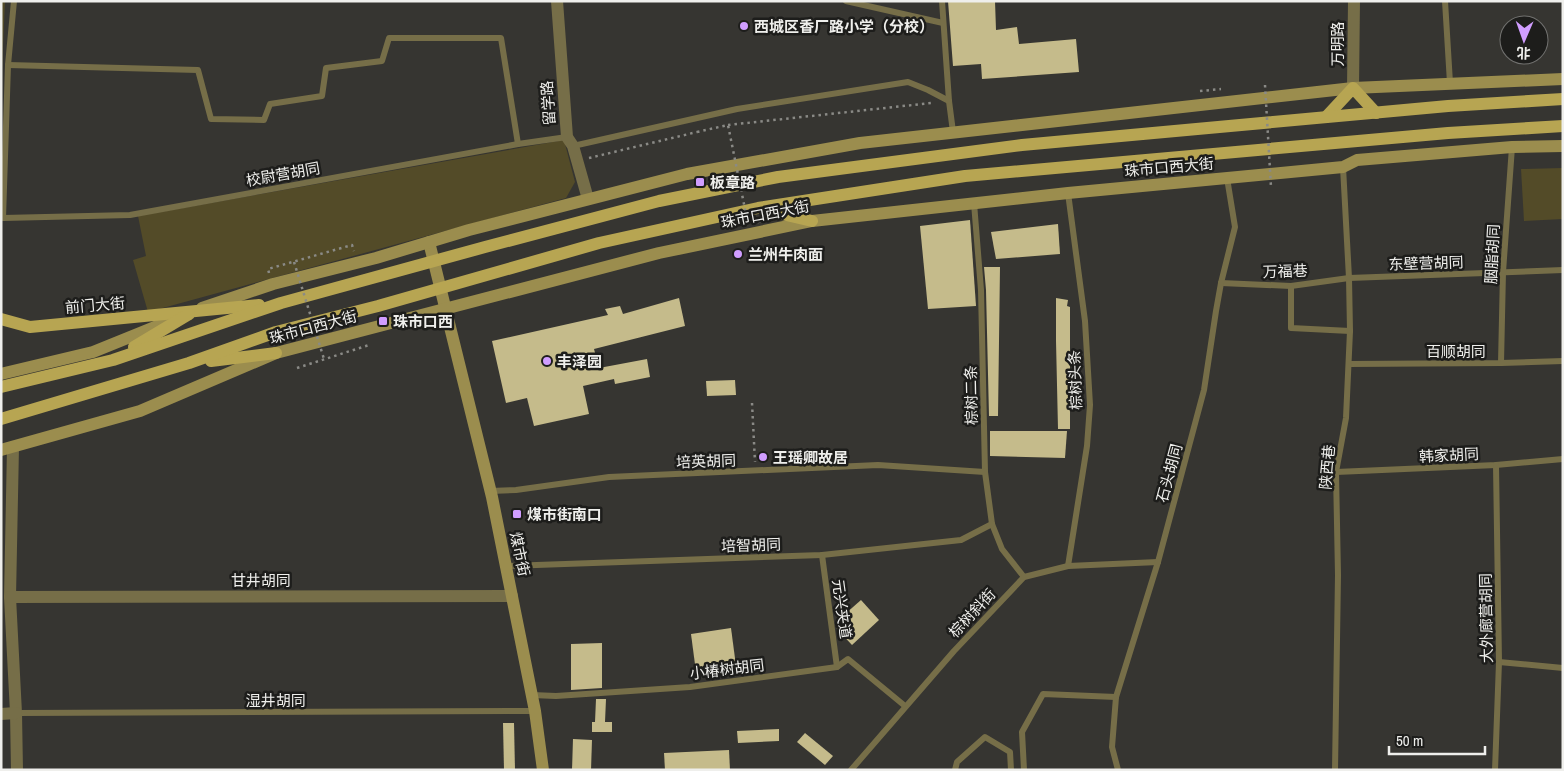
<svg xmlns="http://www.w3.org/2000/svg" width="1564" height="771" font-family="'Archivo Narrow','Noto Sans SC',sans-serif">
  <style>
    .green { fill: #534b28 }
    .building { fill: #c5bb8b }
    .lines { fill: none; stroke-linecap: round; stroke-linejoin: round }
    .path { stroke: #8a8a86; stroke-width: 2.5; stroke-dasharray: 2.5 4; stroke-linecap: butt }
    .lane { stroke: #766e48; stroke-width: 6 }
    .street { stroke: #766e48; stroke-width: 12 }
    .secondary { stroke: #9b8d4e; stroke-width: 12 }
    .primary { stroke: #b7a552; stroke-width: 12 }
    .path-bridge { stroke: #8a8a86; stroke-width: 2.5; stroke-dasharray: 2.5 4; stroke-linecap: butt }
    .poi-dot { fill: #d09dff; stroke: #1d1d1b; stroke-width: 2 }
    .labels { text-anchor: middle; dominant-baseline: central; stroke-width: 5; stroke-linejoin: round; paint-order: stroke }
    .poi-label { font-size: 15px; font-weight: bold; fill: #efefec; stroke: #1d1d1b; text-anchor: start }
    .street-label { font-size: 15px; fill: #efefec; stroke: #1d1d1b }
  </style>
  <rect width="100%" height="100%" fill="#363531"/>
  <g class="green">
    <polygon points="1,1 5,1 1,92"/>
    <polygon points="564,140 575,182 566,198 148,312 133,260 146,256 138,216"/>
    <polygon points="1563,168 1563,219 1524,221 1521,169"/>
  </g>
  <g class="building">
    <polygon points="948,1 995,1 996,30 1017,27 1019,44 1076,39 1079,72 982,79 981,64 953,66"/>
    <polygon points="970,220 976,306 928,309 920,226"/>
    <polygon points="1058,224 1060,254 996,259 991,232"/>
    <polygon points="984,267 1000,267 998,416 989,416 986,290"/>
    <polygon points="679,298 685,326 594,349 599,368 647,359 650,377 615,384 614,379 583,386 589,414 534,426 527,398 506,403 492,341 608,315 605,309 620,306 623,314"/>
    <polygon points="1056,298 1068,300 1067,306 1070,307 1070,429 1058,429 1056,341"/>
    <polygon points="735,380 736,395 707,396 706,381"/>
    <polygon points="990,431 1067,431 1065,458 990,456"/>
    <polygon points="861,600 879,620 852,645 837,629 836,622"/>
    <polygon points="731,628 736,666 696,672 691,634"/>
    <polygon points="602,643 602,688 571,690 571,644"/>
    <polygon points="596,699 606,699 605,722 612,722 612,732 592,732 592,722 595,722"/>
    <polygon points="503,723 514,723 515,770 504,770"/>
    <polygon points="779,729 779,741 738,743 737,731"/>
    <polygon points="805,733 833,756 825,765 797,742"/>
    <polygon points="573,739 592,740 591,770 572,770"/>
    <polygon points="729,750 730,770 665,770 664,753"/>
  </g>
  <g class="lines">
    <g class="path">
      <polyline points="1200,91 1221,89"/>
      <polyline points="728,125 931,103"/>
      <polyline points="589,158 697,132"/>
      <polyline points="269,273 268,269 352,245 354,251"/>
      <polyline points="297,368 369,345"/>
      <polyline points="752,403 755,462"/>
    </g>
    <g class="lane">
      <polyline points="14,1 8,65 3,218 130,215 518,144 567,137"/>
      <polyline points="846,1 943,23"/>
      <polyline points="942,1 949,101 953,132"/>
      <polyline points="1445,1 1450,83"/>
      <polyline points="8,65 198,70 211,119 264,120 270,104 322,96 326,68 382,61 389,38 501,38 518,144"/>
      <polyline points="573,146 737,109 908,82 928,90 949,101"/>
      <polyline points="1068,193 1085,321 1090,405 1087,446 1068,566"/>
      <polyline points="974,203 981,290 985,472 992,524 1002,549 1024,577"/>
      <polyline points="1221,283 1291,286 1349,278 1563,270"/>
      <polyline points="1291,286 1291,328 1350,331"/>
      <polyline points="1501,363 1503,272 1512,147"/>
      <polyline points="1349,364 1501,363 1563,361"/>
      <polyline points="1336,472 1496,465 1563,459"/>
      <polyline points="490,491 516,490 609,477 878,465 985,472"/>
      <polyline points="822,555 837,667"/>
      <polyline points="505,566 822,555 961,540 992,524"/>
      <polyline points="1499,662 1563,668"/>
      <polyline points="532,695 556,696 690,687 837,667 848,659 905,706"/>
      <polyline points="16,713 535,711"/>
      <polyline points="851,770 954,651 1024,577 1068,566 1158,562"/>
      <polyline points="955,770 957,762 985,737 1010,752 1011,770"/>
      <polyline points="1024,770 1022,732 1043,694 1116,697"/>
      <polyline points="1118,770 1112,747 1116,697 1158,562 1204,390 1216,311 1221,283 1235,227 1227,178"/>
      <polyline points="1335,770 1338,575 1336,472 1346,418 1350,331 1349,278 1343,167"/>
      <polyline points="1495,770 1499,662 1496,465"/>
    </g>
    <g class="street">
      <polyline points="557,1 567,137 573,146 588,199"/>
      <polyline points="1353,88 1354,1"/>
      <polyline points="13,447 10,597 16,713 17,770"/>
      <polyline points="10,597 512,596"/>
      <polyline points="1,714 16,713"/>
    </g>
    <g class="secondary">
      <polyline points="429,242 492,497 535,711 543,770"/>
      <polyline points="202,308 273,284 376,258 469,230 687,174 860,143 1353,88 1563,79"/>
      <polyline points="1,374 93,352 172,320"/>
      <polyline points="1,450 140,411 276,353 659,253 812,221 1068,193 1343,167 1357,160 1512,147 1563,146"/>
    </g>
    <g class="primary">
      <polyline points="1326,117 1353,88 1376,113"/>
      <polyline points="765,210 812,221"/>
      <polyline points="1,319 30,327 259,305"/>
      <polyline points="134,347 189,314"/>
      <polyline points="211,361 276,353"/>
      <polyline points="1,387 113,360 281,303 485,247 659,201 778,177 1022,145 1448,106 1563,99"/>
      <polyline points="1,419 189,363 276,332 378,306 599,243 758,208 965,176 1448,133 1563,126"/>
    </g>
    <g class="path-bridge">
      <polyline points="1265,85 1271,187"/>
      <polyline points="697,132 728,125 748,224 793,215"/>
      <polyline points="294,262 324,359"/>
    </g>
  </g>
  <g class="poi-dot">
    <circle cx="744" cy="26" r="5"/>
    <rect x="695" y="177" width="10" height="10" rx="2.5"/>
    <circle cx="738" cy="254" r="5"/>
    <rect x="378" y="316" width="10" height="10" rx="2.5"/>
    <circle cx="547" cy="361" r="5"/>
    <circle cx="763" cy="457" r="5"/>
    <rect x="512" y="509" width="10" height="10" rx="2.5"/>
  </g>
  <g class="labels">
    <g class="poi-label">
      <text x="754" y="26">西城区香厂路小学（分校）</text>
      <text x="710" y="182">板章路</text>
      <text x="748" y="254">兰州牛肉面</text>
      <text x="393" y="321">珠市口西</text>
      <text x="557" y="361">丰泽园</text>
      <text x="773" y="457">王瑶卿故居</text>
      <text x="527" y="514">煤市街南口</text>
    </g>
    <g class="street-label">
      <text transform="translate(1337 44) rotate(-90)">万明路</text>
      <text transform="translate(548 103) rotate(-94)">留学路</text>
      <text transform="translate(1169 167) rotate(-5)">珠市口西大街</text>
      <text transform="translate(283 174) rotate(-10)">校尉营胡同</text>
      <text transform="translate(765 214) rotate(-11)">珠市口西大街</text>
      <text transform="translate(1492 254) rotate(-87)">胭脂胡同</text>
      <text transform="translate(1426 263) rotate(-2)">东壁营胡同</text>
      <text transform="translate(1285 271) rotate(-2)">万福巷</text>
      <text transform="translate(95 305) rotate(-5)">前门大街</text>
      <text transform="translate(313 327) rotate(-15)">珠市口西大街</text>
      <text x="1456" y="351">百顺胡同</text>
      <text transform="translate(1075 380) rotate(-92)">棕树头条</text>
      <text transform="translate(971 395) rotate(-91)">棕树二条</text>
      <text transform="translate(1449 455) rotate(-3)">韩家胡同</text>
      <text transform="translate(706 461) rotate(-2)">培英胡同</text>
      <text transform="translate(1327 467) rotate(-85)">陕西巷</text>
      <text transform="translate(1169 473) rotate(-75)">石头胡同</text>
      <text transform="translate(751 545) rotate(-2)">培智胡同</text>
      <text transform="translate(520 554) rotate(78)">煤市街</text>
      <text x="261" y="580">甘井胡同</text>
      <text transform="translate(842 609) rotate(82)">元兴夹道</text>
      <text transform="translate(972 613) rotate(-47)">棕树斜街</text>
      <text transform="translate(1486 618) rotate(-91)">大外廊营胡同</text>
      <text transform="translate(727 669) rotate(-7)">小椿树胡同</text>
      <text x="276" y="700">湿井胡同</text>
    </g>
  </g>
  <rect width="1564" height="771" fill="none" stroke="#efefec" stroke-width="5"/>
  <g transform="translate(1524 40) rotate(182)"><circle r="24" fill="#1d1d1b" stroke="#71716f"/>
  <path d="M0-4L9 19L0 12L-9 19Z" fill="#d09dff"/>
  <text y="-8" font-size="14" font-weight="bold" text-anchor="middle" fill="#efefec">北</text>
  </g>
  <path d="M1389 746v8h96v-8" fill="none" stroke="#efefec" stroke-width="2.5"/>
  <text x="1396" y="746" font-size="15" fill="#efefec" stroke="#1d1d1b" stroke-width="4" paint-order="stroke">50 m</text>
</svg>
